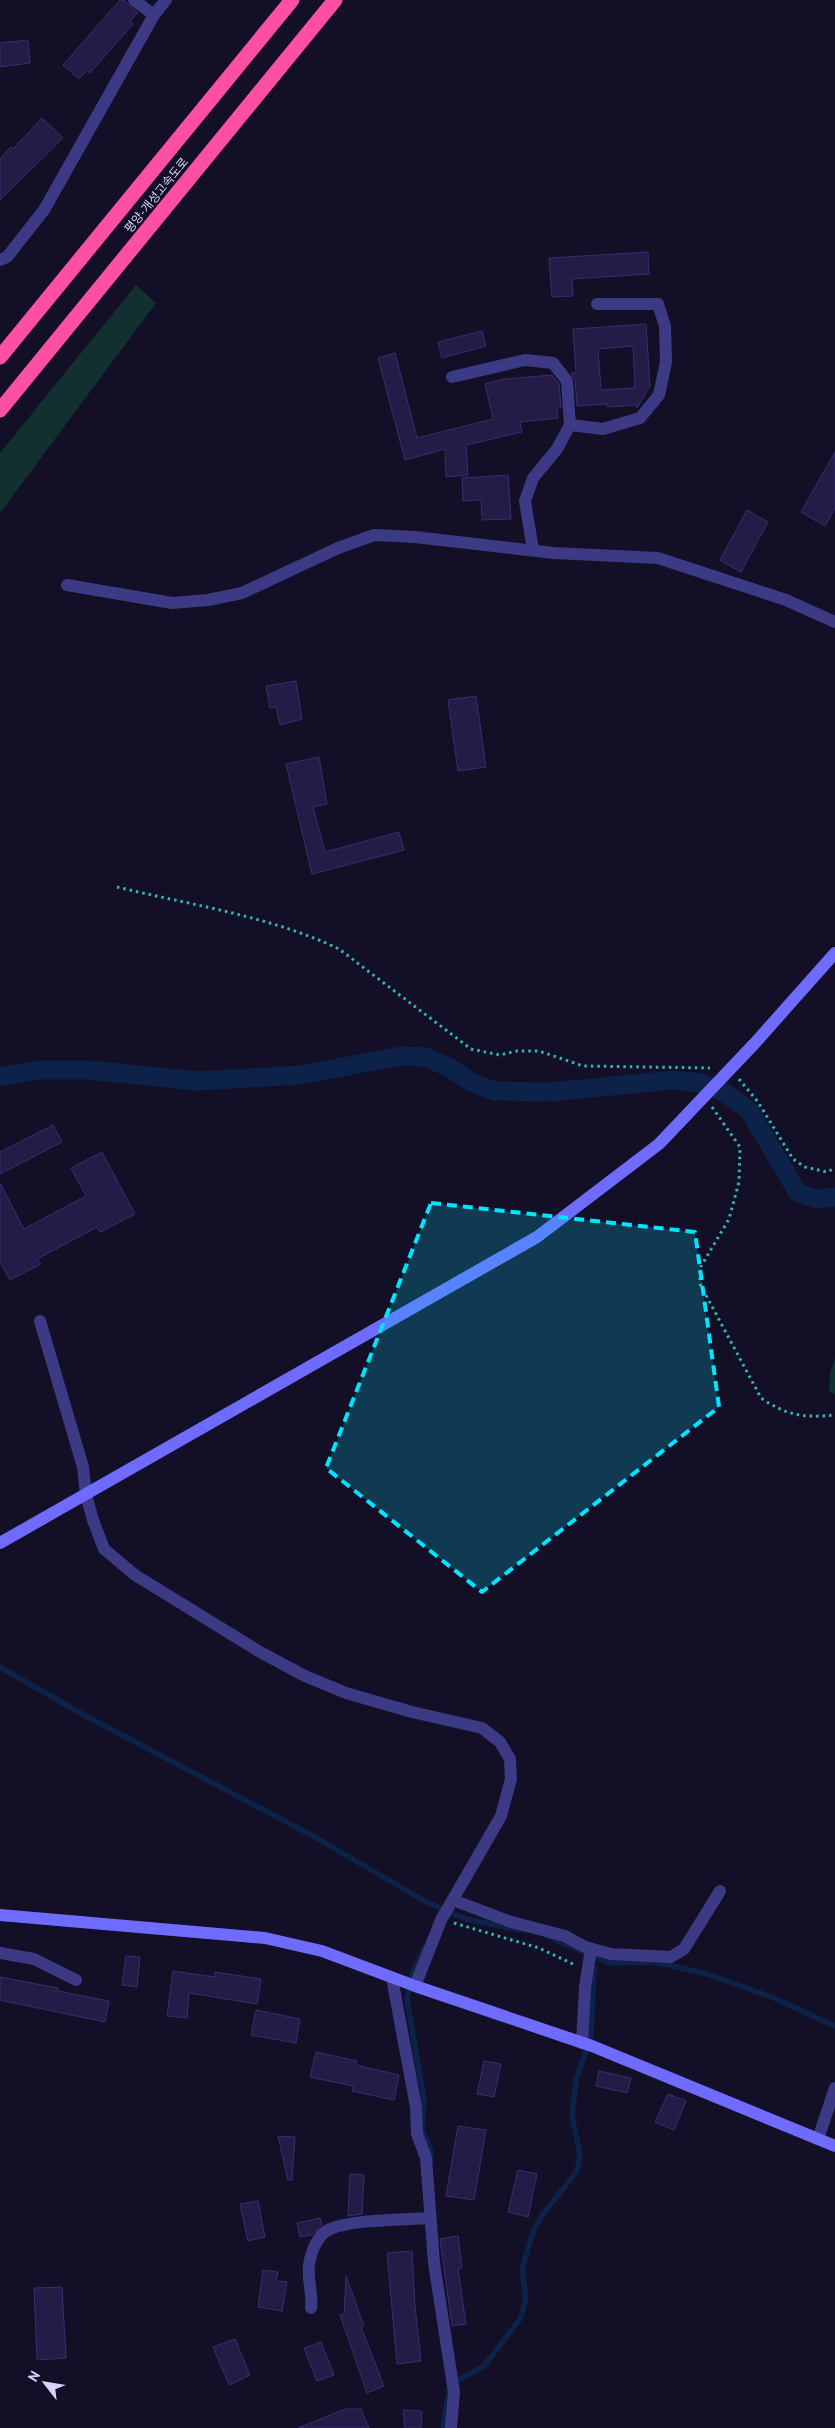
<svg xmlns="http://www.w3.org/2000/svg" width="835" height="2428" font-family="'PT Sans','Noto Sans KR',sans-serif">
  <style>
    .green { fill: #12302f }
    .lines { fill: none; stroke-linecap: round; stroke-linejoin: round }
    .stream { stroke: #0c2248; stroke-width: 5.5 }
    .canal { stroke: #0c2248; stroke-width: 19 }
    .building { fill: #241b47; stroke: #3b2d73; fill-rule: evenodd }
    .path { stroke: #2fb8b0; stroke-width: 3; stroke-dasharray: 2.5 4; stroke-linecap: butt }
    .street { stroke: #3d3a85; stroke-width: 12 }
    .secondary { stroke: #6f6bff; stroke-width: 12 }
    .highway { stroke: #ff4fa3; stroke-width: 15 }
    .marked { fill: #00e5ff; fill-opacity: 0.2; stroke: #00e5ff; stroke-width: 4; stroke-dasharray: 10 6; stroke-linejoin: round }
    .labels { text-anchor: middle; dominant-baseline: central; stroke-width: 4; stroke-linejoin: round; paint-order: stroke }
    .street-label { font-size: 12px; fill: #d9d4ff; stroke: #130f26 }
  </style>
  <rect width="100%" height="100%" fill="#130f26"/>
  <g class="green">
    <polygon points="136,285 156,303 0,513 0,453"/>
    <polygon points="835,1359 835,1395 829,1390 830,1373"/>
  </g>
  <g class="lines">
    <g class="stream">
      <polyline points="0,1667 84,1715 315,1837 428,1903 466,1919 520,1930"/>
      <polyline points="547,1936 609,1963 655,1962 707,1974 774,1998 835,2026"/>
      <polyline points="424,1948 413,1971 407,2000 424,2099 422,2129 431,2152 431,2160"/>
      <polyline points="443,2428 449,2389 458,2380 484,2366 520,2319 526,2299 522,2269 534,2229 543,2214 577,2171 580,2155 572,2116 576,2080 591,2037 594,1968"/>
    </g>
    <polyline class="canal" points="0,1077 37,1070 89,1070 197,1081 300,1075 401,1056 425,1057 448,1067 473,1083 495,1091 551,1092 673,1080 702,1083 725,1093 749,1110 798,1193 817,1199 835,1197"/>
  </g>
  <g class="building">
    <polygon points="120,0 124,0 138,13 130,21 133,24 90,73 87,70 79,79 63,65"/>
    <polygon points="28,40 30,63 0,67 0,43"/>
    <polygon points="42,118 63,138 0,200 0,159 11,147 13,149"/>
    <polygon points="648,252 649,274 572,279 573,296 552,297 549,258"/>
    <path d="M646 324 650 386 637 408V405L607 407V404L577 406 575 380 571 373H576L573 329ZM633 346 635 388 601 390 598 349Z"/>
    <polygon points="482,331 486,346 442,358 438,342"/>
    <polygon points="395,353 417,438 493,419 485,384 504,379 552,375 559,384 561,408 557,408 558,418 520,422 522,432 466,445 468,475 446,477 445,449 405,460 378,358"/>
    <polygon points="835,452 835,508 825,526 801,512"/>
    <polygon points="508,475 511,519 482,520 481,500 463,501 462,478"/>
    <polygon points="747,510 768,522 741,572 720,560"/>
    <polygon points="296,681 302,719 280,725 276,707 270,708 266,686"/>
    <polygon points="476,696 486,767 458,771 448,700"/>
    <polygon points="319,757 327,804 313,807 325,852 399,832 404,850 312,874 286,764"/>
    <polygon points="53,1125 62,1142 0,1174 0,1152"/>
    <polygon points="102,1152 135,1214 100,1232 97,1227 37,1259 41,1264 10,1280 0,1262 0,1183 24,1229 86,1196 71,1168"/>
    <polygon points="126,1956 140,1957 137,1987 122,1985"/>
    <polygon points="173,1971 215,1977 215,1972 261,1979 257,2004 189,1993 187,2018 167,2016"/>
    <polygon points="0,1977 58,1988 58,1991 109,2001 105,2022 0,2000"/>
    <polygon points="256,2010 300,2019 296,2043 251,2035"/>
    <polygon points="316,2052 357,2061 356,2065 399,2075 394,2100 352,2091 353,2086 310,2077"/>
    <polygon points="484,2061 501,2064 494,2097 477,2094"/>
    <polygon points="599,2071 631,2078 627,2093 596,2086"/>
    <polygon points="668,2094 686,2101 674,2130 655,2122"/>
    <polygon points="458,2126 486,2130 474,2200 446,2196"/>
    <polygon points="278,2136 295,2137 292,2180 288,2180"/>
    <polygon points="518,2170 537,2174 528,2217 508,2212"/>
    <polygon points="350,2174 364,2175 362,2214 348,2216"/>
    <polygon points="258,2201 265,2237 248,2241 240,2204"/>
    <polygon points="320,2218 322,2225 312,2235 300,2237 297,2223"/>
    <polygon points="458,2236 462,2268 458,2269 466,2324 452,2326 440,2239"/>
    <polygon points="412,2251 415,2306 421,2361 397,2364 387,2253"/>
    <polygon points="263,2270 278,2272 276,2281 287,2282 282,2311 258,2307"/>
    <polygon points="346,2276 364,2326 361,2327 384,2386 367,2393 340,2315 344,2315"/>
    <polygon points="62,2287 66,2358 37,2360 34,2288"/>
    <polygon points="235,2339 250,2375 229,2385 213,2347"/>
    <polygon points="321,2342 334,2375 317,2381 304,2348"/>
    <polygon points="345,2409 361,2409 369,2428 298,2428"/>
    <polygon points="403,2410 422,2411 421,2428 405,2428"/>
  </g>
  <g class="lines">
    <g class="path">
      <path d="M117 887C191 905 270 916 339 949L471 1049 500 1055 517 1051H539L583 1066 710 1068"/>
      <polyline points="739,1079 758,1102 793,1159 805,1167 827,1172 835,1168"/>
      <path d="M712 1107 740 1147 739 1182 729 1219 700 1268V1284L761 1398C787 1416 805 1418 835 1415"/>
      <polyline points="454,1923 539,1948 573,1964"/>
    </g>
    <g class="street">
      <polyline points="134,0 154,15"/>
      <polyline points="0,260 7,257 44,210 154,15 166,0"/>
      <polyline points="452,377 525,360 553,363 567,381 570,425 557,449 533,478 525,501 533,550"/>
      <polyline points="570,425 603,429 640,418 659,395 666,362 665,326 658,304 597,304"/>
      <polyline points="67,585 172,603 208,600 242,593 338,548 374,535 415,537 554,553 658,558 786,600 835,622"/>
      <polyline points="40,1321 83,1467 86,1495 93,1520 104,1549 135,1575 260,1652 305,1676 346,1693 412,1712 482,1728 500,1742 510,1759 511,1779 501,1816 441,1920 415,1986"/>
      <polyline points="453,1900 508,1921 565,1936 585,1947 611,1954 671,1957 684,1949 720,1891"/>
      <polyline points="0,1953 34,1959 76,1980"/>
      <polyline points="392,1978 416,2107 417,2134 426,2158 434,2263 454,2392 451,2428"/>
      <polyline points="582,2043 585,1987 591,1949"/>
      <polyline points="818,2139 835,2088"/>
      <path d="M311 2308C313 2293 307 2279 309 2265 311 2252 317 2235 330 2229 354 2219 403 2220 430 2218"/>
    </g>
    <g class="secondary">
      <polyline points="0,1543 537,1237 659,1144 755,1043 835,953"/>
      <polyline points="0,1915 265,1938 322,1951 415,1986 592,2046 835,2146"/>
    </g>
    <g class="highway">
      <polyline points="0,357 292,0"/>
      <polyline points="0,410 335,0"/>
    </g>
  </g>
  <path class="marked" d="M431 1203 695 1232 719 1407 482 1592 326 1468Z"/>
  <g class="labels">
    <g class="street-label">
      <text transform="translate(156 195) rotate(-51)">평양-개성고속도로</text>
    </g>
  </g>
  <g transform="translate(45 2383) rotate(301)" stroke="#130f26" stroke-width="4" paint-order="stroke">
  <path d="M0-4L9 19L0 12L-9 19Z" fill="#d9d4ff"/>
  <text y="-8" font-size="14" font-weight="bold" text-anchor="middle" fill="#d9d4ff">N</text>
  </g>
</svg>
